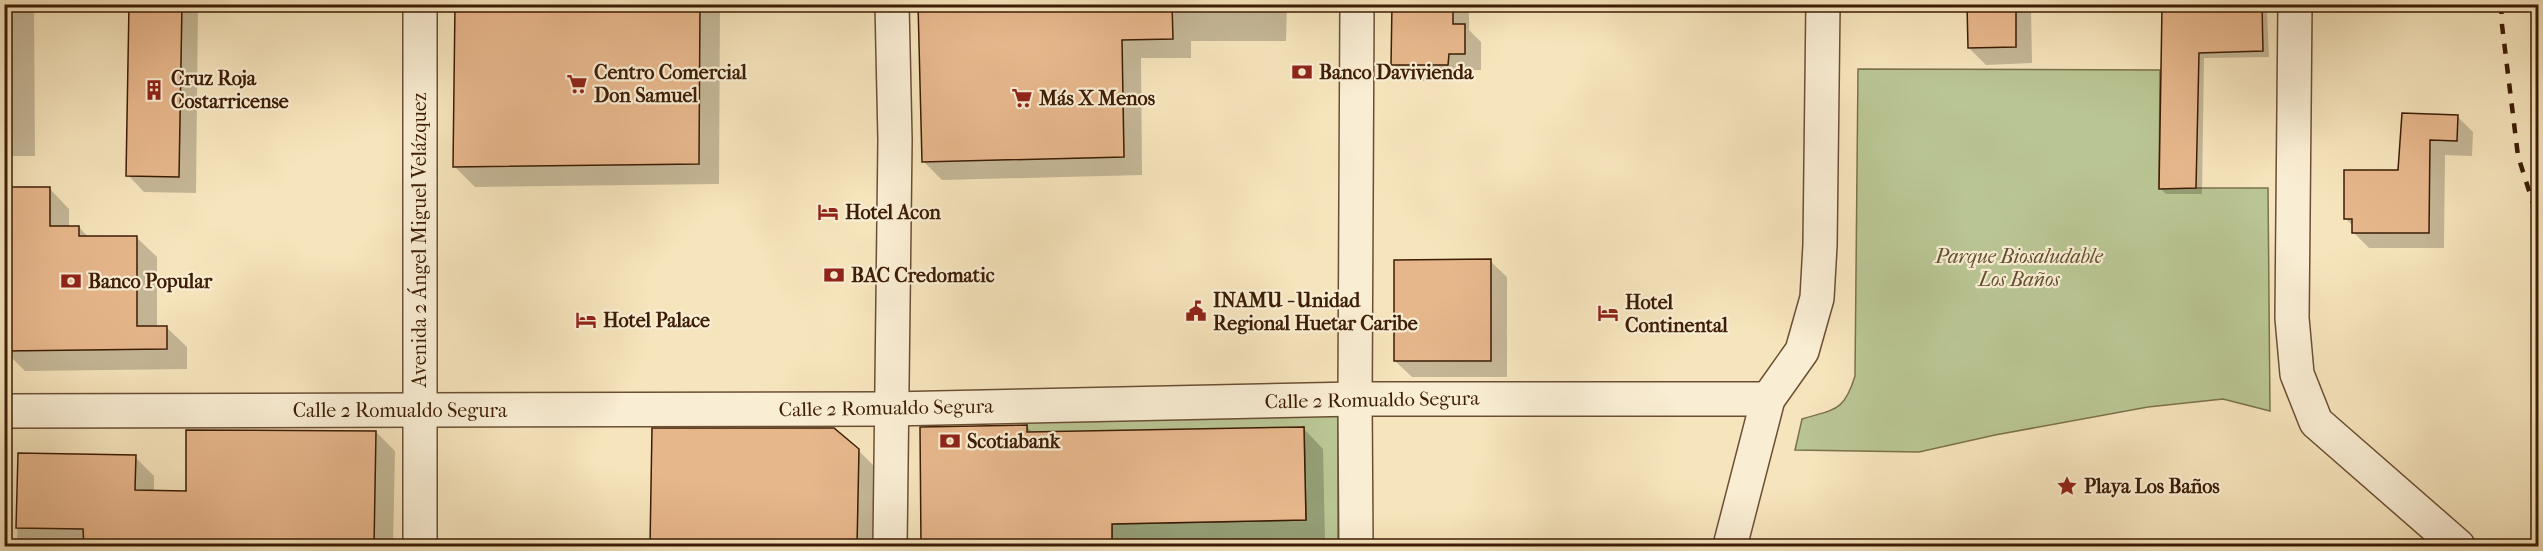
<svg xmlns="http://www.w3.org/2000/svg" width="2543" height="551" font-family="'IM FELL French Canon',serif">
  <style>
    .green { fill: #b9c593; stroke: #7b714c; stroke-width: 1.5 }
    .shadow { fill: #0003 }
    .building { fill: #e7b78c; stroke: #3d1d05; stroke-width: 1.5 }
    .lines { fill: none; stroke-linecap: round; stroke-linejoin: round }
    .street-casing { stroke: #6b4f33; stroke-width: 36 }
    .street { stroke: #f9edd3; stroke-width: 33 }
    .rail { stroke: #3d1d05; stroke-width: 4.5; stroke-dasharray: 10 10; stroke-linecap: butt }
    .labels { text-anchor: middle; dominant-baseline: central; stroke-width: 4.5; stroke-linejoin: round; paint-order: stroke }
    .poi-label { font-size: 20px; font-weight: bold; fill: #3d1d05; stroke: #f9edd3; text-anchor: start }
    .street-label { font-size: 20px; fill: #3d1d05; stroke: #f9edd3 }
    .park-label { font-size: 20px; font-style: italic; fill: #624f30; stroke: #f9edd3 }
  </style>
  <rect width="100%" height="100%" fill="#f6e4bc"/>
  <filter id="stains"><feTurbulence type="fractalNoise" baseFrequency=".00333" numOctaves="4"/><feColorMatrix values="0 0 0 0 .2 0 0 0 0 .09 0 0 0 0 .02 0 0 0 .5 -.17"/></filter>
  <radialGradient id="worn" r=".72"><stop offset=".6" stop-color="#630" stop-opacity="0"/><stop offset="1" stop-color="#630" stop-opacity=".3"/></radialGradient>
  <g class="green">
    <path d="M1858 69 2160 70 2159 188H2268L2270 411 2223 399 2148 407 1995 435 1919 452 1795 450 1802 419C1835 409 1844 412 1855 376Z"/>
    <polygon points="1338,409 1338,546 1112,546 1112,524 1306,520 1304,427 1026,490 1027,418"/>
  </g>
  <g class="shadow">
    <polygon points="4,4 34,4 35,156 9,156 4,151"/>
    <polygon points="130,4 198,4 196,193 144,192 128,175"/>
    <polygon points="457,4 720,4 719,184 475,187 454,166"/>
    <polygon points="920,4 1287,4 1286,41 1191,41 1191,58 1141,58 1142,175 942,180 923,161"/>
    <polygon points="1393,4 1469,4 1469,30 1481,42 1481,70 1465,70 1465,81 1409,81 1393,64"/>
    <polygon points="1968,4 2031,4 2032,63 1986,65 1969,48"/>
    <polygon points="2261,6 2267,12 2269,57 2204,58 2202,194 2166,194 2160,188 2163,9"/>
    <polygon points="2403,114 2458,117 2473,132 2472,156 2445,155 2444,248 2369,248 2353,232 2353,226 2345,218 2400,172"/>
    <polygon points="49,188 69,209 69,227 79,227 89,238 136,237 157,257 157,327 166,327 187,347 187,369 25,371 5,351"/>
    <polygon points="1490,261 1507,277 1507,377 1412,377 1395,361"/>
    <polygon points="1026,426 1034,434 1304,429 1323,449 1325,540 1131,543 1131,546 923,546 922,429"/>
    <polygon points="654,430 858,450 883,475 881,546 651,546"/>
    <polygon points="376,432 395,451 393,546 17,546 19,455 135,457 154,476 154,492 187,492"/>
  </g>
  <g class="building">
    <polygon points="129,4 182,4 179,177 126,176"/>
    <polygon points="455,4 700,4 699,164 453,167"/>
    <polygon points="918,4 1172,4 1173,39 1122,40 1124,157 922,162"/>
    <polygon points="1392,4 1453,4 1453,24 1465,24 1465,54 1449,54 1448,65 1391,65"/>
    <polygon points="1967,4 2016,4 2016,47 1968,48"/>
    <polygon points="2262,5 2263,51 2199,53 2196,188 2159,189 2162,8"/>
    <polygon points="2402,113 2458,115 2457,141 2430,140 2429,233 2352,233 2352,219 2344,219 2344,170 2398,170"/>
    <polygon points="4,187 50,187 50,226 79,226 79,236 137,236 137,326 167,326 167,349 4,351"/>
    <polygon points="1491,259 1491,361 1394,361 1394,260"/>
    <polygon points="1027,425 1027,432 1304,427 1306,520 1112,524 1112,546 921,546 920,427"/>
    <polygon points="652,428 834,428 859,449 857,546 650,546"/>
    <polygon points="186,430 376,431 374,546 84,546 83,529 16,528 18,453 136,455 135,490 186,491"/>
  </g>
  <g class="lines">
    <g class="street-casing">
      <g id="street">
        <polyline points="2295,4 2292,318 2297,374 2316,422 2458,546"/>
        <polyline points="4,411 891,409 1355,399 1768,399"/>
        <polyline points="420,546 420,4"/>
        <polyline points="890,546 895,140 892,4"/>
        <polyline points="1356,546 1355,399 1357,4"/>
        <polyline points="1730,546 1768,399 1802,351 1817,298 1820,245 1823,4"/>
      </g>
    </g>
    <use href="#street" class="street"/>
    <polyline class="rail" points="2501,4 2502,25 2518,156 2538,219"/>
  </g>
  <defs>
    <g id="bank-bare" transform="scale(1.62)"><path d="M-6-4H6V4H-6ZM0-2.3a2.3 2.3 0 1 0 0 4.6a2.3 2.3 0 1 0 0-4.6Z" fill="#8f2418" stroke="#f9edd3" stroke-width="2.5" paint-order="stroke"/></g>
    <g id="supermarket-bare" transform="scale(1.62)"><path d="M-6-5.5h2.5l.6 2H6L4.5 2H-2.5L-4.4-4H-6ZM-1.5 3.2a1.3 1.3 0 1 0 .1 0ZM3 3.2a1.3 1.3 0 1 0 .1 0Z" fill="#8f2418" stroke="#f9edd3" stroke-width="2.5" paint-order="stroke"/></g>
    <g id="building-bare" transform="scale(1.62)"><path d="M-4-6H4V6H1V3H-1V6H-4ZM-2.5-4.3h1.7v1.8h-1.7ZM.8-4.3h1.7v1.8H.8ZM-2.5-1h1.7V.8h-1.7ZM.8-1h1.7V.8H.8Z" fill="#8f2418" stroke="#f9edd3" stroke-width="2.5" paint-order="stroke"/></g>
    <g id="hotel-bare" transform="scale(1.62)"><path d="M-6-4.5h1.5V1H6V5H4.5V3h-9V5H-6ZM-4 0a1.8 1.8 0 1 1 3.6 0ZM.5 0V-2.5h3Q6-2.5 6 0Z" fill="#8f2418" stroke="#f9edd3" stroke-width="2.5" paint-order="stroke"/></g>
    <g id="civic-bare" transform="scale(1.62)"><path d="M-.6-6.5H3V-4.5H.6V-3L4-1V1h2V6H-6V1h2V-1L-.6-3ZM-1.2 2.5V6h2.4V2.5Z" fill="#8f2418" stroke="#f9edd3" stroke-width="2.5" paint-order="stroke"/></g>
    <g id="sight-bare" transform="scale(1.62)"><path d="M0-6L1.8-2.2L6-1.7L2.9 1.2L3.7 5.4L0 3.3L-3.7 5.4L-2.9 1.2L-6-1.7L-1.8-2.2Z" fill="#8f2418" stroke="#f9edd3" stroke-width="2.5" paint-order="stroke"/></g>
  </defs>
  <g fill-rule="evenodd">
    <use href="#bank-bare" x="1302" y="72"/>
    <use href="#supermarket-bare" x="577" y="84"/>
    <use href="#building-bare" x="154" y="90"/>
    <use href="#supermarket-bare" x="1022" y="98"/>
    <use href="#hotel-bare" x="828" y="212"/>
    <use href="#bank-bare" x="834" y="275"/>
    <use href="#bank-bare" x="71" y="281"/>
    <use href="#civic-bare" x="1196" y="311"/>
    <use href="#hotel-bare" x="1608" y="313"/>
    <use href="#hotel-bare" x="586" y="320"/>
    <use href="#bank-bare" x="950" y="441"/>
    <use href="#sight-bare" x="2067" y="486"/>
  </g>
  <g class="labels">
    <g class="poi-label">
      <text x="594" y="72">Centro Comercial<tspan x="594" dy="23">Don Samuel</tspan></text>
      <text x="1319" y="72">Banco Davivienda</text>
      <text x="171" y="78">Cruz Roja<tspan x="171" dy="23">Costarricense</tspan></text>
      <text x="1039" y="98">Más X Menos</text>
      <text x="845" y="212">Hotel Acon</text>
      <text x="851" y="275">BAC Credomatic</text>
      <text x="88" y="281">Banco Popular</text>
      <text x="1213" y="300">INAMU - Unidad<tspan x="1213" dy="23">Regional Huetar Caribe</tspan></text>
      <text x="1625" y="302">Hotel<tspan x="1625" dy="23">Continental</tspan></text>
      <text x="603" y="320">Hotel Palace</text>
      <text x="967" y="441">Scotiabank</text>
      <text x="2084" y="486">Playa Los Baños</text>
    </g>
    <g class="street-label">
      <text transform="translate(419 240) rotate(-90)">Avenida 2 Ángel Miguel Velázquez</text>
      <text transform="translate(1372 400) rotate(-1)">Calle 2 Romualdo Segura</text>
      <text transform="translate(886 408) rotate(-1)">Calle 2 Romualdo Segura</text>
      <text x="400" y="410">Calle 2 Romualdo Segura</text>
    </g>
    <g class="park-label">
      <text x="2019" y="256">Parque Biosaludable<tspan x="2019" dy="23">Los Baños</tspan></text>
    </g>
  </g>
  <rect width="2543" height="551" fill="none" stroke="#f6e4bc" stroke-width="24"/>
  <rect x="6" y="6" width="2531" height="539" fill="none" stroke="#3d1d05" stroke-width="3"/>
  <rect x="12" y="12" width="2519" height="527" fill="none" stroke="#3d1d05" stroke-width="1.5"/>
  <rect width="100%" height="100%" filter="url(#stains)"/>
  <rect width="100%" height="100%" fill="url(#worn)"/>
</svg>
